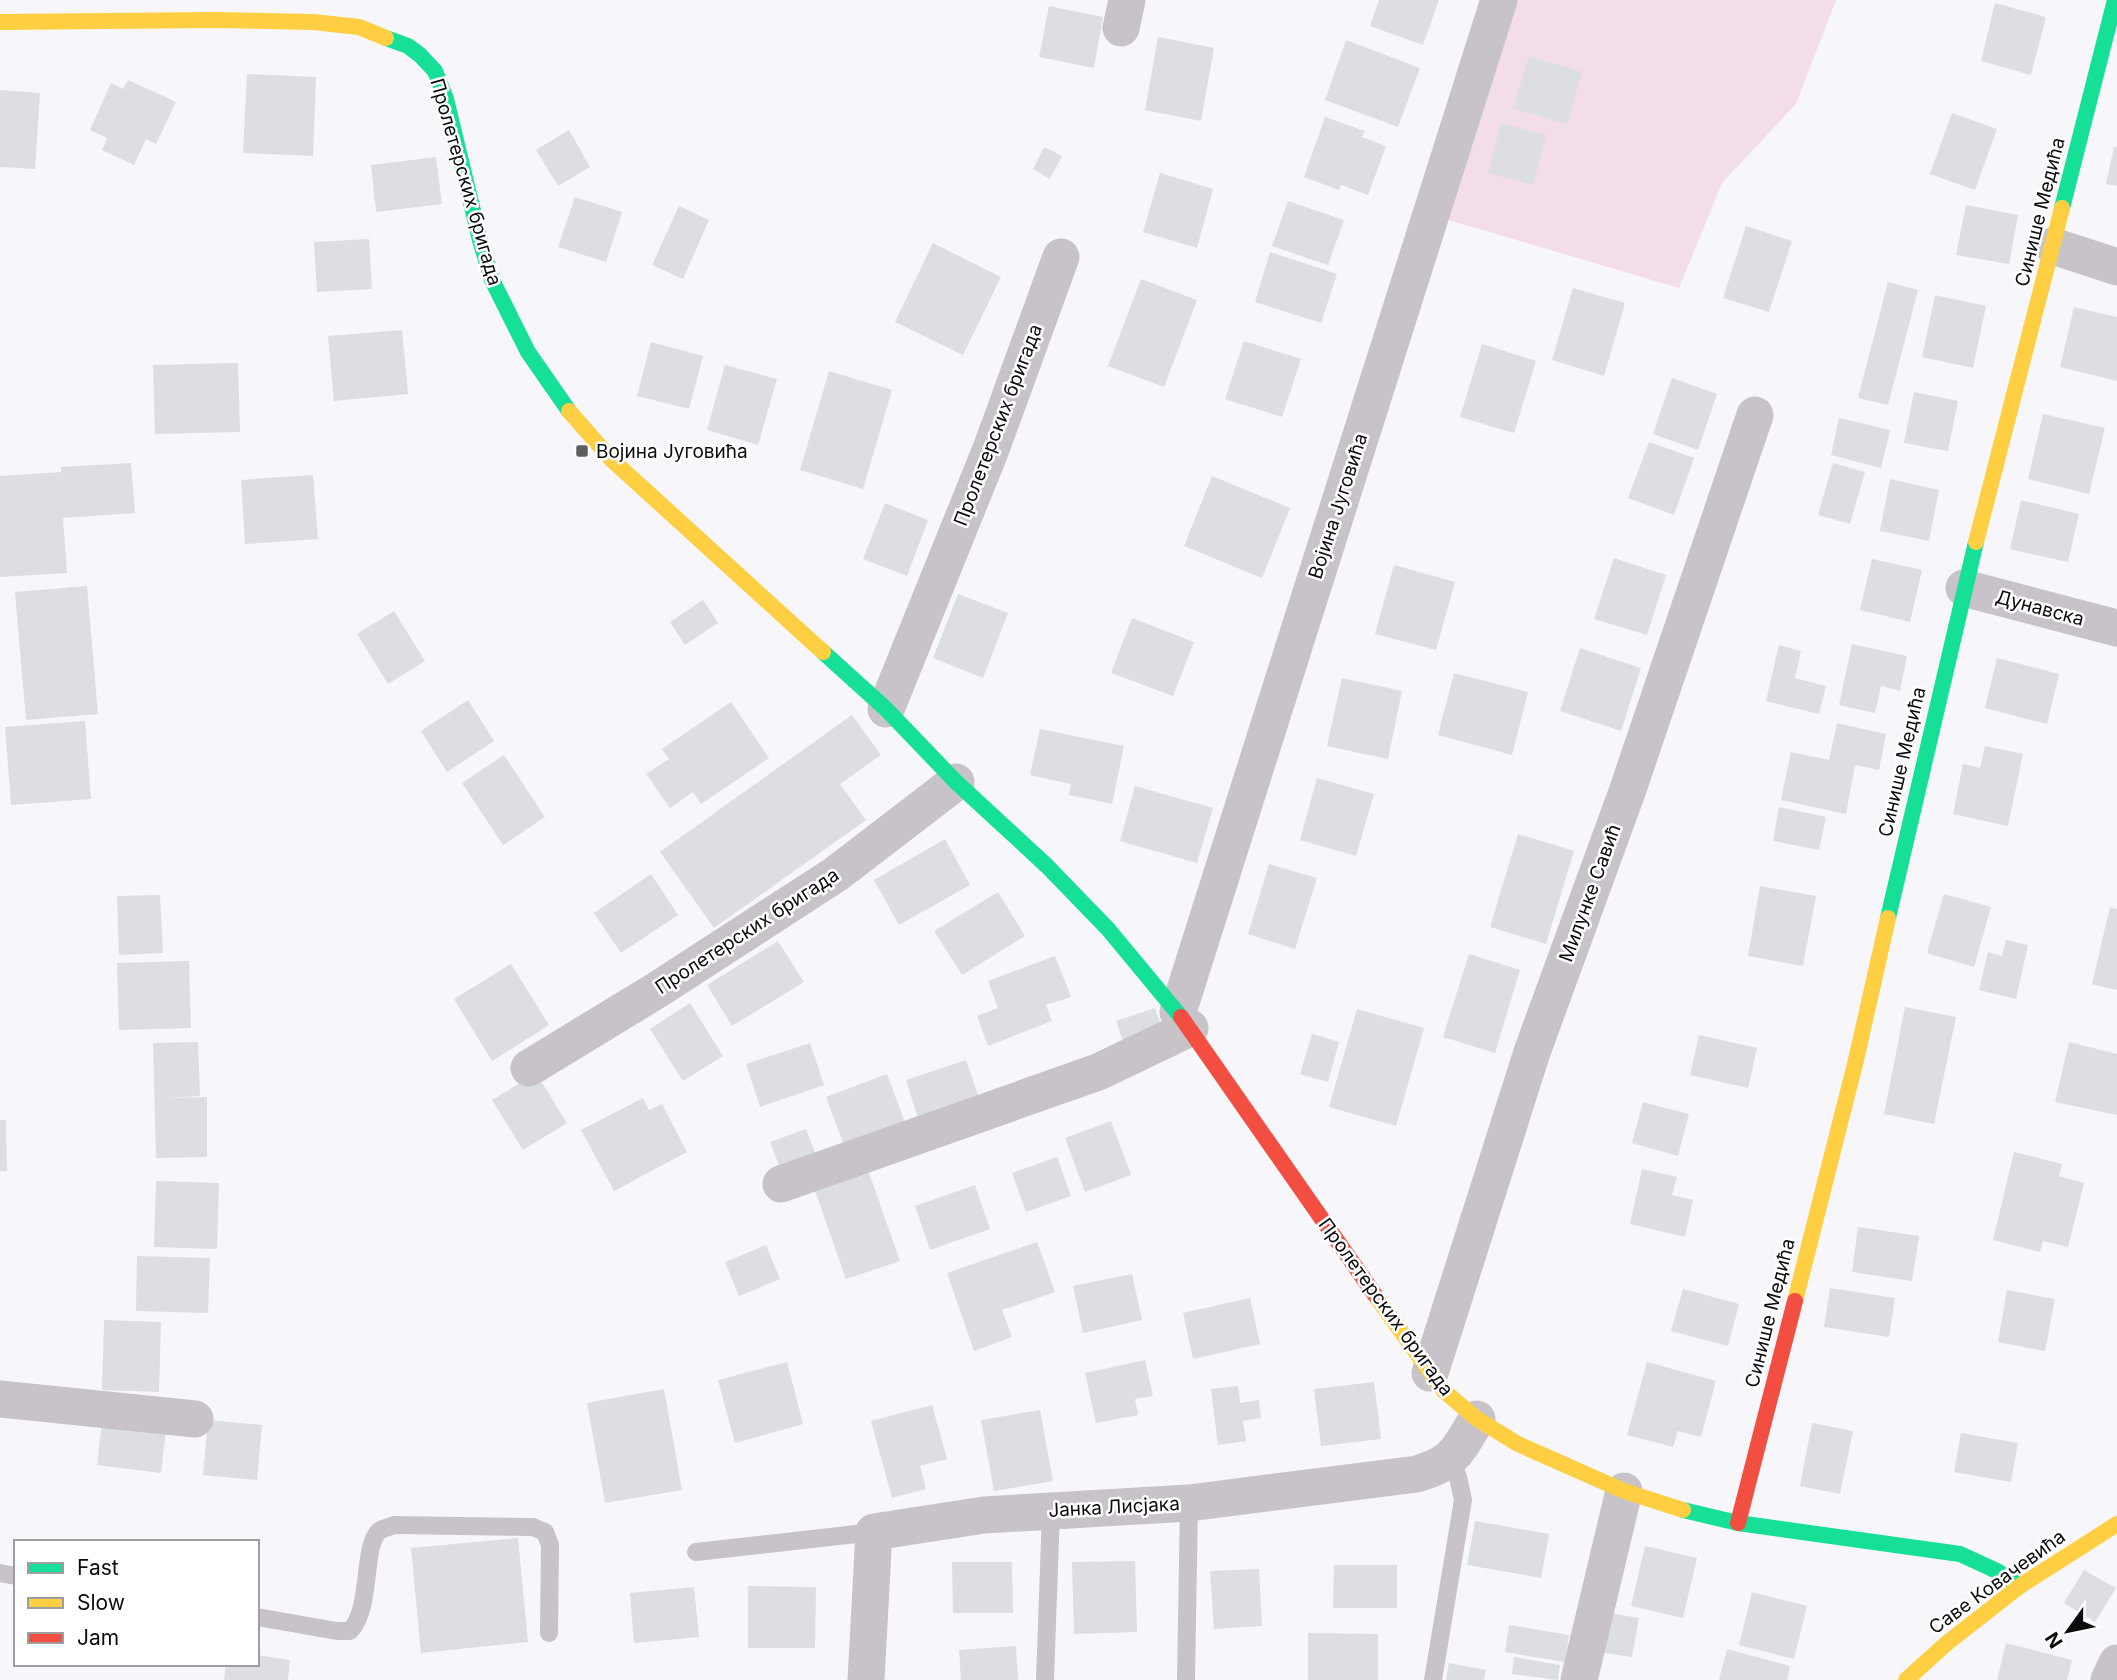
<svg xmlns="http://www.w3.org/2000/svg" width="2117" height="1680" font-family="Inter,sans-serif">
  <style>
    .green { fill: #f2dde8 }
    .building { fill: #dddee1 }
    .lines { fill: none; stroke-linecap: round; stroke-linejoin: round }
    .lane { stroke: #c7c3c9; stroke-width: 18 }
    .street { stroke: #c7c3c9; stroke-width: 37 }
    .fast { stroke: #16e098; stroke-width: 16 }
    .slow { stroke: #ffcf43; stroke-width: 16 }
    .jam { stroke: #f24e42; stroke-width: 16 }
    .poi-dot { fill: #5e5e61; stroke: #fff; stroke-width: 2.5 }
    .labels { text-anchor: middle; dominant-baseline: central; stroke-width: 5; stroke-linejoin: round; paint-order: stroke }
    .street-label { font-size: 19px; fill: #0c0c0e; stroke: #fff }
    .poi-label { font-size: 19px; fill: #0c0c0e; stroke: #fff; text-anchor: start }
  </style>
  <rect width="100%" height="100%" fill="#f7f7fb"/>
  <polygon class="green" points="1499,0 1836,0 1796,104 1722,183 1679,288 1435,216"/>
  <g class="building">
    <polygon points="1379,0 1439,0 1423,45 1370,26"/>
    <polygon points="1995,3 2046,17 2031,75 1981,61"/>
    <polygon points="1049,6 1103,17 1094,68 1039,57"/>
    <polygon points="1158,37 1214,48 1201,121 1145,110"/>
    <polygon points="1346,40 1420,68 1398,127 1325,100"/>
    <polygon points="1529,56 1582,72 1567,124 1513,109"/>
    <polygon points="247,74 316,77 313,156 243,153"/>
    <polygon points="128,80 176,102 156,144 146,139 134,165 102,150 107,138 90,130 111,83 123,89"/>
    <polygon points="0,90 40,93 35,169 0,167"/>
    <polygon points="1952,113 1997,129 1975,190 1930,174"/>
    <polygon points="1325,117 1365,131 1362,137 1386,146 1368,195 1341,185 1339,190 1304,177"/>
    <polygon points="1501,123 1546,135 1533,185 1488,173"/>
    <polygon points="569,130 590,167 558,186 536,150"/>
    <polygon points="1044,147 1062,156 1050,179 1033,169"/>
    <polygon points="2114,147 2117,147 2117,186 2106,184"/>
    <polygon points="436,157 442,204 376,212 371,165"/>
    <polygon points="1160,173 1213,189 1197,248 1143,232"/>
    <polygon points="575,197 622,212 606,262 558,247"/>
    <polygon points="1288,201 1344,220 1328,265 1272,246"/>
    <polygon points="1966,205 2018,215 2009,264 1956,255"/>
    <polygon points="679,206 709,220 683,279 652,265"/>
    <polygon points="1746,226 1792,241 1769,312 1723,298"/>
    <polygon points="369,239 372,289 317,292 314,242"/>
    <polygon points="933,243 1001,277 963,355 895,322"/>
    <polygon points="1270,252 1337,274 1321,323 1255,302"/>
    <polygon points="1141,279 1197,300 1164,387 1108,366"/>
    <polygon points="1888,282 1918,290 1888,405 1858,398"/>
    <polygon points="1573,288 1625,303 1604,376 1552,360"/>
    <polygon points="1935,295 1986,306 1973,368 1922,357"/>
    <polygon points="2074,307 2117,317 2117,381 2060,367"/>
    <polygon points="402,330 408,394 334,401 328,336"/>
    <polygon points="1244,341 1301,359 1282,417 1225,399"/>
    <polygon points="651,342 703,356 689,409 637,396"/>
    <polygon points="1482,344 1536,361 1514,433 1460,417"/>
    <polygon points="238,363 240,432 155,434 153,365"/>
    <polygon points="725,365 777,379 758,445 707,430"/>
    <polygon points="829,371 892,390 863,489 800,470"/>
    <polygon points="1672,378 1717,394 1698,450 1653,434"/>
    <polygon points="1914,392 1958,401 1948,451 1904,443"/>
    <polygon points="2043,414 2105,428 2089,494 2028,479"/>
    <polygon points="1839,418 1890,430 1881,468 1831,455"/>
    <polygon points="1649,442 1694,458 1674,515 1628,498"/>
    <polygon points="131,463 135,513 63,518 67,573 0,577 0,476 61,472 61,467"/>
    <polygon points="1833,463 1865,472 1850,524 1818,515"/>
    <polygon points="313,475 318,539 245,544 241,480"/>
    <polygon points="1212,476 1290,508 1262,578 1184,546"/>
    <polygon points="1890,479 1939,490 1929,541 1880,531"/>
    <polygon points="2021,500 2079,514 2068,562 2010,549"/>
    <polygon points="885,503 928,520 907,576 863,559"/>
    <polygon points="1614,558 1666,575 1647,635 1594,619"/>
    <polygon points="1872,559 1922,570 1910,622 1860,610"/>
    <polygon points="1394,565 1455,582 1436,650 1375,634"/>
    <polygon points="87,586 98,714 26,720 15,592"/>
    <polygon points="958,594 1008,613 983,678 933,658"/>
    <polygon points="703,600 718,623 685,645 670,622"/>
    <polygon points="394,611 425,661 388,684 357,634"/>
    <polygon points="1132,618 1194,642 1173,696 1111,673"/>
    <polygon points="1852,644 1907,656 1900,691 1881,686 1875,713 1839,705"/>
    <polygon points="1779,645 1801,651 1795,678 1826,686 1819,714 1766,701"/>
    <polygon points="1580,648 1641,668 1621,731 1560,711"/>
    <polygon points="1997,658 2059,674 2047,724 1985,708"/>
    <polygon points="1454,673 1528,692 1512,755 1438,735"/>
    <polygon points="1342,678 1402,691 1388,759 1327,746"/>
    <polygon points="468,700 494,741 447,772 421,731"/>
    <polygon points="731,702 769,758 701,804 693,792 670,808 646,774 669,759 662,749"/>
    <polygon points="852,715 881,755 840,784 866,820 714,928 660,852"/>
    <polygon points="85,721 91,799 11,805 5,727"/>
    <polygon points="1837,723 1886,734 1879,770 1855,765 1846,814 1781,800 1791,752 1829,760"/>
    <polygon points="1040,729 1124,746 1112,804 1069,795 1071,784 1030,775"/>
    <polygon points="1985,746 2023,754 2008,826 1953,814 1963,764 1980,768"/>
    <polygon points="504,755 545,817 503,845 462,783"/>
    <polygon points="1317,778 1374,794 1356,856 1300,840"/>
    <polygon points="1135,786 1213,808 1197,863 1120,841"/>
    <polygon points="1779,807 1826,817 1819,850 1773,841"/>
    <polygon points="1518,834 1574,851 1546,944 1490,927"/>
    <polygon points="945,839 970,885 899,925 874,880"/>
    <polygon points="1269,864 1317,878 1295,949 1248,934"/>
    <polygon points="651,874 678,915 621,953 594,913"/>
    <polygon points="1760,886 1816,896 1803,966 1748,956"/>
    <polygon points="998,892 1025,936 962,975 934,931"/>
    <polygon points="1944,894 1991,907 1974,967 1927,953"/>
    <polygon points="160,895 163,953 119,955 117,896"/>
    <polygon points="2110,907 2117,909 2117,990 2092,984"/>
    <polygon points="2006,940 2028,945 2016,999 1979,990 1988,952 2002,956"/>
    <polygon points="778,941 804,982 732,1026 707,985"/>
    <polygon points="1469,954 1520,970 1495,1053 1443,1037"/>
    <polygon points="1055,956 1071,997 1046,1005 1052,1021 988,1046 977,1016 998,1008 988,981"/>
    <polygon points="189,961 191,1028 119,1030 117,963"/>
    <polygon points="511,964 549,1025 492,1061 454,999"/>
    <polygon points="690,1003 723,1056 683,1081 650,1029"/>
    <polygon points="1905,1007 1956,1017 1934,1124 1884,1114"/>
    <polygon points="1155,1008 1163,1031 1124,1044 1116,1021"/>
    <polygon points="1357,1009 1424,1028 1396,1126 1329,1107"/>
    <polygon points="1312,1034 1339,1042 1328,1082 1300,1074"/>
    <polygon points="1699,1035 1757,1048 1748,1088 1690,1075"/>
    <polygon points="198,1042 200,1096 162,1098 207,1097 207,1157 156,1158 153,1043"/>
    <polygon points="2069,1042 2117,1054 2117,1115 2055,1102"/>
    <polygon points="810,1043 824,1085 760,1107 746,1064"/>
    <polygon points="966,1060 980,1101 919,1121 906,1080"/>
    <polygon points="536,1073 567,1123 523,1150 492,1100"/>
    <polygon points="887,1074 909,1133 848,1156 826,1097"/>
    <polygon points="643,1098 649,1110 662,1104 687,1152 614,1191 581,1130"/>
    <polygon points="1643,1102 1689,1114 1678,1156 1632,1143"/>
    <polygon points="0,1120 6,1120 7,1171 0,1171"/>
    <polygon points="1111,1121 1131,1175 1085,1192 1065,1138"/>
    <polygon points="806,1129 818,1160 782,1173 770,1142"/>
    <polygon points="2014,1152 2062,1164 2059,1176 2084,1183 2068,1247 2043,1241 2040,1252 1993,1240"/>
    <polygon points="1057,1157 1071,1196 1026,1212 1012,1173"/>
    <polygon points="1642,1169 1677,1177 1672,1195 1693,1200 1685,1237 1630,1224"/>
    <polygon points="868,1170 900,1261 846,1279 814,1188"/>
    <polygon points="156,1181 219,1183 217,1249 154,1247"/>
    <polygon points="975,1185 990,1229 930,1250 915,1206"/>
    <polygon points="1858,1227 1919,1236 1912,1281 1852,1272"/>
    <polygon points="1037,1242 1055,1292 1002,1310 1012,1337 974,1351 947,1273"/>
    <polygon points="766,1245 780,1279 739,1296 725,1262"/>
    <polygon points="137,1256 210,1258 208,1313 136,1311"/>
    <polygon points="1132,1274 1142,1320 1083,1333 1073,1286"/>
    <polygon points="1830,1288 1895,1298 1889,1337 1824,1327"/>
    <polygon points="1683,1289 1739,1304 1728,1346 1671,1331"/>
    <polygon points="2007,1290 2055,1299 2045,1351 1998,1342"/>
    <polygon points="1250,1298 1260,1344 1193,1359 1183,1313"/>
    <polygon points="104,1320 161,1322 159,1392 102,1390"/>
    <polygon points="1145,1360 1153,1396 1135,1399 1138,1415 1096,1423 1085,1373"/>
    <polygon points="787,1362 803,1424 735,1443 718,1380"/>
    <polygon points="1647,1362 1716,1381 1701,1437 1678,1431 1673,1447 1627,1435"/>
    <polygon points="1374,1382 1381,1439 1321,1446 1314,1389"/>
    <polygon points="1238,1386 1240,1403 1259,1400 1261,1418 1243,1421 1246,1441 1218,1445 1211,1389"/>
    <polygon points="664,1389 682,1490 605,1503 587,1403"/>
    <polygon points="932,1405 947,1459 920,1466 926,1489 892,1498 871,1421"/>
    <polygon points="1040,1410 1053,1481 994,1491 981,1420"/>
    <polygon points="103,1414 167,1422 161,1473 97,1465"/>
    <polygon points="208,1420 262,1425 257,1480 203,1475"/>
    <polygon points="1812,1423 1853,1431 1840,1494 1800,1486"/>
    <polygon points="1961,1433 2018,1443 2011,1482 1954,1472"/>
    <polygon points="1475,1521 1549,1534 1541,1578 1467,1565"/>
    <polygon points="518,1538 528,1642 421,1653 411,1548"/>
    <polygon points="1645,1546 1697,1558 1683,1618 1631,1606"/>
    <polygon points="1135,1561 1137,1632 1074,1634 1072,1562"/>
    <polygon points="952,1562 1012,1562 1013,1613 953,1613"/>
    <polygon points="1334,1565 1397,1565 1397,1608 1333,1608"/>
    <polygon points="1259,1569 1262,1626 1214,1629 1210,1571"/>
    <polygon points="2084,1570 2116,1588 2095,1622 2064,1603"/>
    <polygon points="748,1586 816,1587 815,1648 748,1648"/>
    <polygon points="694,1587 699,1637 634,1643 630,1593"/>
    <polygon points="1752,1592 1807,1606 1794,1659 1739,1645"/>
    <polygon points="1604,1612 1639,1618 1632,1657 1598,1652"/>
    <polygon points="1509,1625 1569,1635 1565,1662 1505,1652"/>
    <polygon points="1308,1633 1378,1634 1378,1680 1308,1680"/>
    <polygon points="2006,1643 2072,1660 2067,1680 1997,1680"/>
    <polygon points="1016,1646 1018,1680 961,1680 959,1650"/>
    <polygon points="1727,1649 1790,1666 1787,1680 1719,1680"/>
    <polygon points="257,1655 290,1660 288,1680 224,1680 226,1664 257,1664"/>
    <polygon points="1514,1657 1560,1665 1558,1680 1512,1674"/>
    <polygon points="1449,1663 1486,1670 1484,1680 1446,1680"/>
  </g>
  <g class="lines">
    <g class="lane">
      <polyline points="696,1552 874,1532"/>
      <polyline points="0,1573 16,1576"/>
      <path d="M257 1617 337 1631H350C372 1609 362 1547 379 1531 383 1528 390 1527 394 1525L533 1527 545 1532 550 1545 549 1633"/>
      <polyline points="1045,1680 1051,1511"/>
      <polyline points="1186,1680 1189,1503"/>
      <polyline points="1433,1680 1463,1500 1458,1477 1450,1460"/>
    </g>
    <g class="street">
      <polyline points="1121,28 1127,0"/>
      <polyline points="2053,246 2117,267"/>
      <polyline points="1964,588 2117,628"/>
      <polyline points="886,709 991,449 1061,257"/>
      <polyline points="1178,1012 1499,0"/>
      <polyline points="529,1068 657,990 836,874 956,782"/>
      <polyline points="781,1184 1098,1072 1190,1028"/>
      <polyline points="1430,1373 1532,1052 1627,792 1755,415"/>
      <polyline points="0,1399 195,1419"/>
      <path d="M866 1680 874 1532 984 1515 1189 1503 1417 1474C1455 1463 1458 1450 1477 1419"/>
      <polyline points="1579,1680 1624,1491"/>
      <polyline points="2109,1680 2117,1663"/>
    </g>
    <g class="fast">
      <polyline points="386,38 408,46 420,55 435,71 446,99 480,240 492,280 528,352 569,411"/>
      <polyline points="2062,208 2115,0"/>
      <polyline points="823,652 886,709 956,782 1047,866 1108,929 1181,1017"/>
      <polyline points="1888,918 1976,542"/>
      <polyline points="1683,1510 1738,1523 1960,1554 1997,1571 2020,1586"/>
    </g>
    <g class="slow">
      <polyline points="0,22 213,20 313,22 359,27 386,38"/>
      <polyline points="569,411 612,460 823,652"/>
      <polyline points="1976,542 2062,208"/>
      <polyline points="1375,1295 1444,1391 1477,1419 1518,1444 1624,1491 1683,1510"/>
      <polyline points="1795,1301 1856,1060 1888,918"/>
      <polyline points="1906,1680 1947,1643 2020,1586 2117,1524"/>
    </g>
    <g class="jam">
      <polyline points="1181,1017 1375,1295"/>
      <polyline points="1738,1523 1795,1301"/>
    </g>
  </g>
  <rect class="poi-dot" x="575" y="444" width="14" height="14" rx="3.5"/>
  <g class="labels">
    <g class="street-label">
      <text transform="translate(466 182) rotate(74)">Пролетерских бригада</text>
      <text transform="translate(2040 212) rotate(-76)">Синише Медића</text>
      <text transform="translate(998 425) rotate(-69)">Пролетерских бригада</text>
      <text transform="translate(1338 506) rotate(-72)">Војина Југовића</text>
      <text transform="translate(2040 608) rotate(15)">Дунавска</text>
      <text transform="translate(1902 762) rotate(-77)">Синише Медића</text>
      <text transform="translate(1590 893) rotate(-70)">Милунке Савић</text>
      <text transform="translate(747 931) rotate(-33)">Пролетерских бригада</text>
      <text transform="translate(1386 1307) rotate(54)">Пролетерских бригада</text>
      <text transform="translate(1770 1313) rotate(-76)">Синише Медића</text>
      <text transform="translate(1114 1507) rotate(-3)">Јанка Лисјака</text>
      <text transform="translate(1997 1582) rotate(-36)">Саве Ковачевића</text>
    </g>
    <g class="poi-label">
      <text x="596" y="451">Војина Југовића</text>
    </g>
  </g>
  <rect x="14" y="1540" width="245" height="126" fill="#ffffff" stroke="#9e9e9f" stroke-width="2"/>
  <rect x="28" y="1563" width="35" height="10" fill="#16e098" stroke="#9e9e9f" stroke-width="2"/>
  <text x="77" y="1575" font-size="21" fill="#0c0c0e">Fast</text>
  <rect x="28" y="1598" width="35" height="10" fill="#ffcf43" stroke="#9e9e9f" stroke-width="2"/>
  <text x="77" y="1610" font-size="21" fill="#0c0c0e">Slow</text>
  <rect x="28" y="1633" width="35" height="10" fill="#f24e42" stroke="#9e9e9f" stroke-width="2"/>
  <text x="77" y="1645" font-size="21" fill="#0c0c0e">Jam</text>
  <g transform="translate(2068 1631) rotate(237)" stroke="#ffffff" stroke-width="5" paint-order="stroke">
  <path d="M0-5L12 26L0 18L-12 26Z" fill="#0c0c0e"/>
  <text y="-10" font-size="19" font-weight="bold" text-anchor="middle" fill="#0c0c0e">N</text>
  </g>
</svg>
